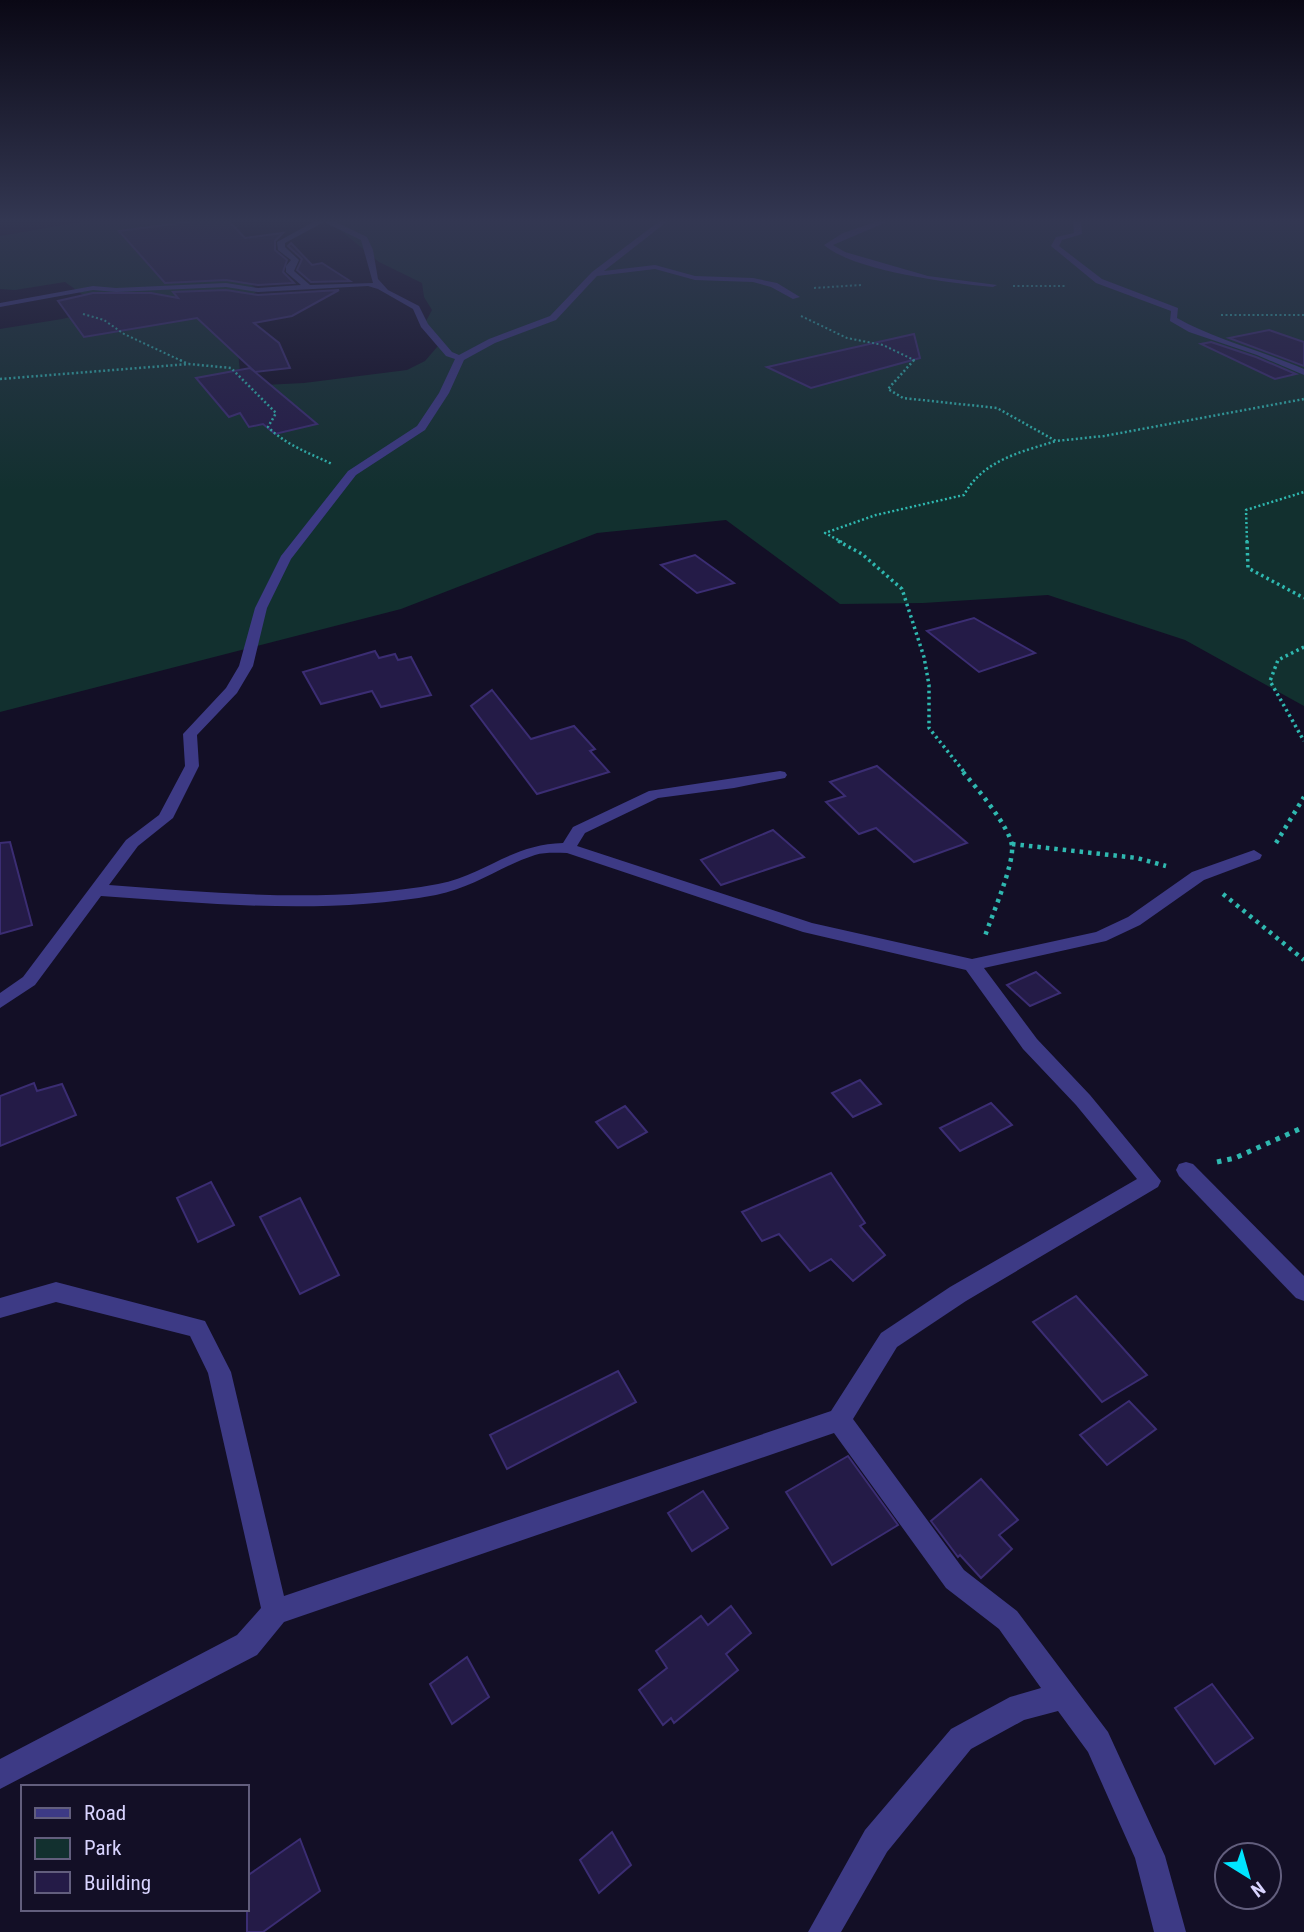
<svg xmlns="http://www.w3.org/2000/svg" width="1304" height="1932" font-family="'Roboto Condensed',sans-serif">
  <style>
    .green { fill: #12302f }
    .building { fill: #241b47; stroke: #3b2d73; stroke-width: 2 }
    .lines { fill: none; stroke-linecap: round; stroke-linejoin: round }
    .path-far4 { stroke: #2fb8b0; stroke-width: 2; stroke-dasharray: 2 2.5; stroke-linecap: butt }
    .path-far3 { stroke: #2fb8b0; stroke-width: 2.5; stroke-dasharray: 2 2.5; stroke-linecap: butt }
    .path-far2 { stroke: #2fb8b0; stroke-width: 3.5; stroke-dasharray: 2.5 3.5; stroke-linecap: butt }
    .path-far1 { stroke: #2fb8b0; stroke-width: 4.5; stroke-dasharray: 3.5 5; stroke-linecap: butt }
    .path { stroke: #2fb8b0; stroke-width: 5; stroke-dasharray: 4.5 6; stroke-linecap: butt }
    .street { fill: #3d3a85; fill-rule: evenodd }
  </style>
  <rect width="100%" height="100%" fill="#130f26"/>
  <polygon class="green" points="92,220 188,220 237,274 258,290 234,310 240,372 246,386 304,383 407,370 425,361 438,346 424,325 432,310 424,297 422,283 379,262 340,230 320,220 1304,220 1304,706 1185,640 1048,595 923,603 840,604 726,520 597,533 401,609 0,712 0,329 62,319 103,309 65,282 15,290 0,289 0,236"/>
  <g class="building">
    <polygon points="203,220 228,220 245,238 283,233 275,241 275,250 287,260 283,272 294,283 258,285 226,280 165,283 119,231"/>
    <polygon points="291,243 312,265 322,263 350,281 311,282 297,270 302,259 288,246"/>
    <polygon points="226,290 258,295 339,290 292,316 254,323 279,343 290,368 255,372 197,318 84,337 58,301 93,293 151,293 178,298 173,292"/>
    <polygon points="1269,330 1304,342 1304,366 1229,338"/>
    <polygon points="914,334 920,358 811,388 767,367"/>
    <polygon points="1211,342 1256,357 1296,374 1275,379 1201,344"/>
    <polygon points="250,368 255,372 317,424 275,434 263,424 249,427 240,413 229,417 196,378"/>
    <polygon points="695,555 734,583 697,593 661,565"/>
    <polygon points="974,618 1035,653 979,672 927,631"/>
    <polygon points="375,651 379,658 395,654 398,660 411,657 431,695 381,707 372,691 321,704 303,672"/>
    <polygon points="492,690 531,739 574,726 595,749 590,751 609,772 537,794 471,706"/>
    <polygon points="877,766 967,843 914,862 876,828 859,834 826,802 845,796 830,782"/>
    <polygon points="773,830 804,857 721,885 701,860"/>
    <polygon points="10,842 32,925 0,934 0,843"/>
    <polygon points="1036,972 1060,993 1030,1006 1007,985"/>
    <polygon points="860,1080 881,1104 853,1117 832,1093"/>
    <polygon points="34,1083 37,1091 62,1084 76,1115 0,1146 0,1096"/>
    <polygon points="991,1103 1012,1125 960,1151 940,1128"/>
    <polygon points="625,1106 647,1132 618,1148 596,1122"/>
    <polygon points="831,1173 865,1223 860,1226 885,1255 853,1281 831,1259 810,1271 779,1234 762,1241 742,1212"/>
    <polygon points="211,1182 234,1225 198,1242 177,1198"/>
    <polygon points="300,1198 339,1275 300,1294 260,1217"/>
    <polygon points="1076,1296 1147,1375 1102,1402 1033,1322"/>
    <polygon points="618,1371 636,1402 507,1469 490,1435"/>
    <polygon points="1129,1401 1156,1429 1107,1465 1080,1435"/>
    <polygon points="848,1456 898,1525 832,1565 786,1492"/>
    <polygon points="981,1479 1018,1520 999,1535 1012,1549 981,1578 960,1555 958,1557 931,1521"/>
    <polygon points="703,1491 728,1528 692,1551 668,1513"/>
    <polygon points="731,1606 751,1633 726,1654 738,1670 674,1723 671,1718 663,1725 639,1690 667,1668 656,1651 701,1616 708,1625"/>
    <polygon points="467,1657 489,1697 452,1724 430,1684"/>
    <polygon points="1212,1684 1253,1738 1215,1764 1175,1708"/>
    <polygon points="612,1832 631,1865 599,1893 580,1860"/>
    <polygon points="300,1839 320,1891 263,1932 247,1932 247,1876"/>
  </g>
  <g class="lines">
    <g class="path-far4">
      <polyline points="1013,286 1067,286"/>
      <polyline points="814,288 861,285"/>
      <polyline points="83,314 104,320 124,334 184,362"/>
      <polyline points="1221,315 1304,315"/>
      <polyline points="801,316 847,338 883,345 914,360 912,362"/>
    </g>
    <g class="path-far3">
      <polyline points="180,360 188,364"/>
      <polyline points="914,360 888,389 903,398 997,408 1056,441 1104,436 1304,399"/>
      <path d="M0 379 189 364 231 368 276 413 268 427C286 445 309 453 332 464"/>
      <path d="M842 542 825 533 876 515 964 495C983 460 1021 452 1056 441"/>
      <polyline points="1247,542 1246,510 1304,492"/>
    </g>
    <g class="path-far2">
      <polyline points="838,541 862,554 902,589 924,657 929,685 929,728 965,773"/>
      <polyline points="1247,541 1248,568 1304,598"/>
      <polyline points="1304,647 1278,660 1270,681 1304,741"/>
    </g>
    <g class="path-far1">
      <path d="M963 772C976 787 1010 827 1012 846 1014 865 992 915 985 936"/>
      <polyline points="1276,843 1304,797"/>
      <polyline points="1012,844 1137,858 1166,866"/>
      <polyline points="1223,894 1304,960"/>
    </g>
    <polyline class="path" points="1217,1162 1235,1158 1304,1127"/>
    <g class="street">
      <path d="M317 220H332L367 237 373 250 378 279 388 290 419 306 428 324 452 352 459 355 489 339 550 316 592 272 661 220H669L604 271 655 265 695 276 753 278 777 283 800 297 793 299 771 287 753 282 695 280 655 269 597 276 556 320 495 343 464 360 449 393 425 430 356 475 291 559 267 608 253 666 237 693 197 735 199 766 173 818 138 846 109 885C218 893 329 904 438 884 485 875 512 844 563 843L573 827 649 791 780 771 785 772 787 775 785 778 734 788 658 798 585 833 577 846 812 923 972 959 1096 932 1128 917 1192 872 1254 850 1262 855 1260 859 1204 880 1140 925 1106 941 984 968 1037 1039 1090 1095 1161 1181 1158 1187 966 1301 897 1347 853 1419 964 1570 1017 1611 1108 1732 1165 1856 1186 1932H1154L1135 1858 1088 1752 1058 1711 1024 1720 971 1749 887 1852 841 1932H808L865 1830 951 1729 1010 1697 1041 1688 999 1629 946 1588 834 1433 284 1622 257 1655 0 1789V1759L237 1635 261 1608 208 1373 190 1336 56 1302 0 1318V1298L56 1282 205 1321 231 1372 284 1596 831 1411 881 1333 950 1287 1137 1179 1076 1105 1023 1049 966 970 803 932 567 853C557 853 545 852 535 855 501 866 473 888 436 895 326 915 213 904 101 896L35 985 0 1008V993L23 977 126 840 159 815 185 766 183 734 226 688 239 666 255 608 281 556 348 471 417 426 439 393 455 359 446 356 421 327 413 309 378 289 368 286 258 292 226 287 116 292 93 290 0 307V303L93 286 116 288 226 283 258 288 301 285 286 272V266L291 260 278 250 277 242ZM324 222 361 240 373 283 310 285 294 271 299 260 285 247V243Z"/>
      <path d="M881 220H891L833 245 845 252 928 276 997 285 993 287C951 283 856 272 824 245L843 233Z"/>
      <path d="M1073 220H1081L1082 234 1062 240 1059 246 1102 279 1178 308 1177 318C1216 340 1263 351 1304 369V375L1257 355 1189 332 1170 321 1171 311 1096 283 1051 246 1056 237 1074 233Z"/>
      <polygon points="1186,1162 1193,1164 1304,1276 1304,1301 1296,1298 1179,1176 1176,1170 1179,1164"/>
    </g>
  </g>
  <linearGradient id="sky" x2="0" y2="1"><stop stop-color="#0a0815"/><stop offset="0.45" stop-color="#333752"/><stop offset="1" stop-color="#333752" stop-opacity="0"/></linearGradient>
  <rect width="1304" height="491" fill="url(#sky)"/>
  <rect x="21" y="1785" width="228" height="126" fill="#130f26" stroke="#625e7d" stroke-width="2"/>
  <rect x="35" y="1808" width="35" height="10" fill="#3d3a85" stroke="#625e7d" stroke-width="2"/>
  <text x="84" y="1820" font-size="21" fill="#d9d4ff">Road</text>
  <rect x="35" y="1838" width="35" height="21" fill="#12302f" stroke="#625e7d" stroke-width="2"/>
  <text x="84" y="1855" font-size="21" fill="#d9d4ff">Park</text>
  <rect x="35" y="1872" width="35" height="21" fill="#241b47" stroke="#625e7d" stroke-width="2"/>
  <text x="84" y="1890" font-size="21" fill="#d9d4ff">Building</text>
  <g transform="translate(1248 1876) rotate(143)"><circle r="33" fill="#130f26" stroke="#625e7d" stroke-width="2"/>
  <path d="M0-5L12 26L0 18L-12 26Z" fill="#00e5ff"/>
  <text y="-10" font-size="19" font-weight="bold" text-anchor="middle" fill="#d9d4ff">N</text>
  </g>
</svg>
